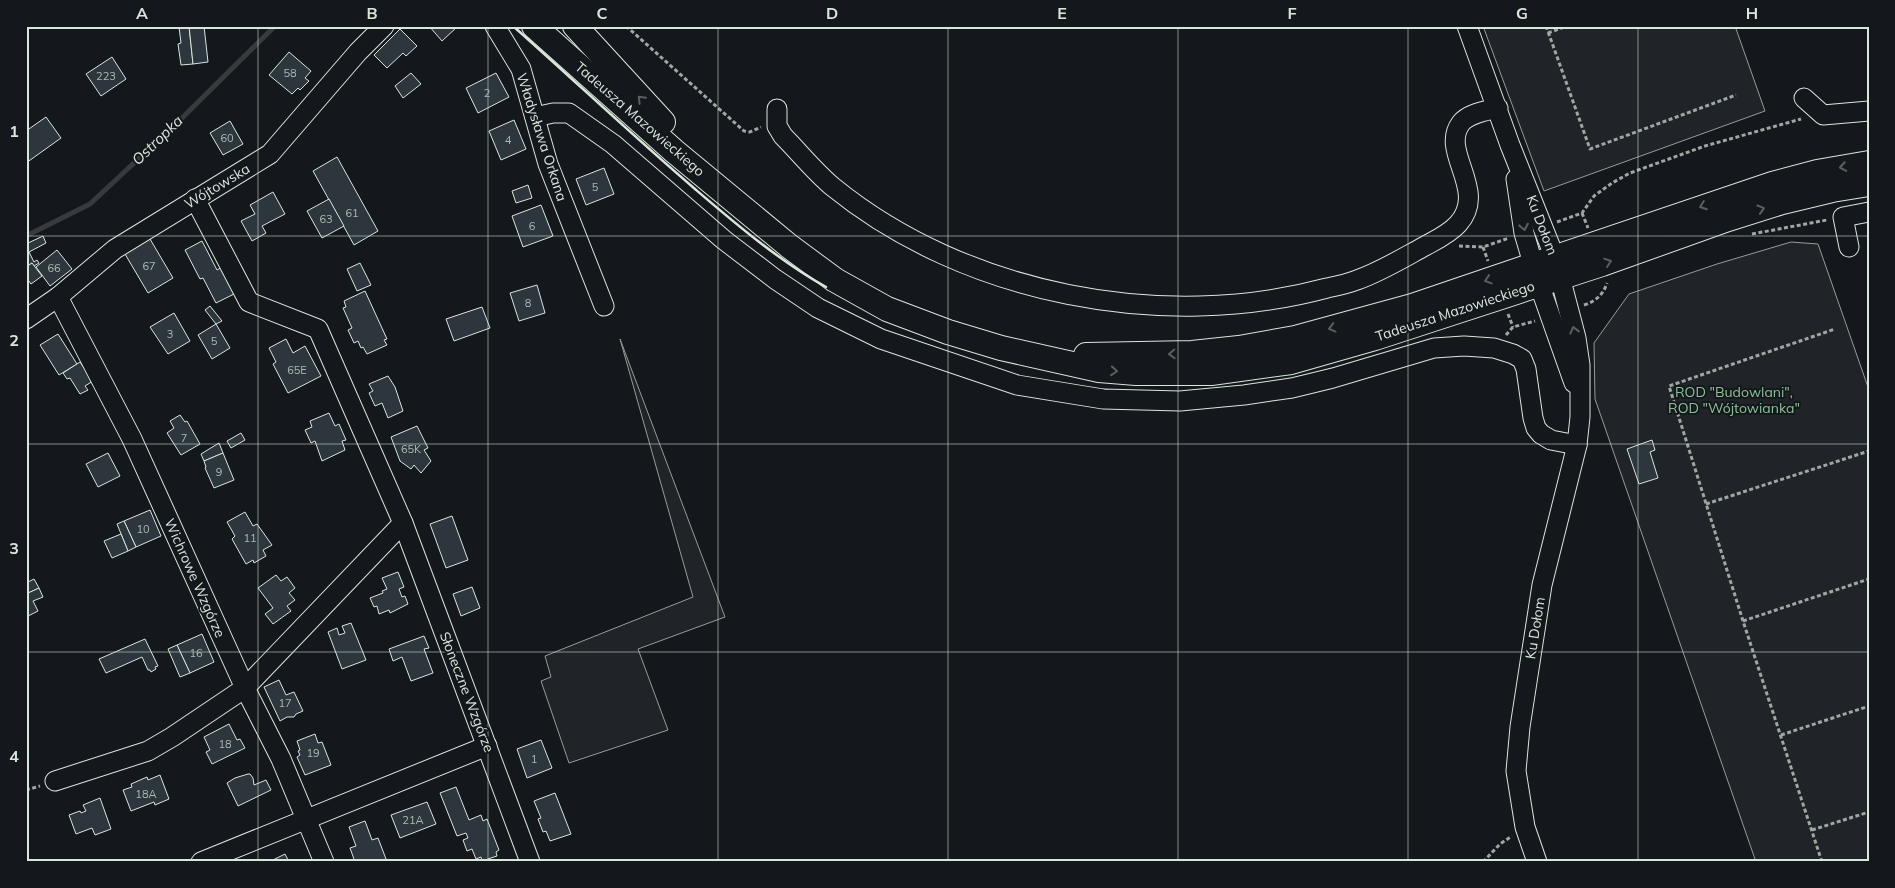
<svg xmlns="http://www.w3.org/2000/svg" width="1895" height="888" font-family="Mulish,sans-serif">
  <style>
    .green { fill: #202428; stroke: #939e99 }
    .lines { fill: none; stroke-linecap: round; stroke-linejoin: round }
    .stream { stroke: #363b3e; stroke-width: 5 }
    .building { fill: #2c363c; stroke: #d8e6dc }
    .minor-casing { stroke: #d8e6dc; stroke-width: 21 }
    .major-casing { stroke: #d8e6dc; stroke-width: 26 }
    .path { stroke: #9da8a2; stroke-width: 3; stroke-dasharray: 4 2.5; stroke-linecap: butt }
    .minor { stroke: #14181c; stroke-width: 19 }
    .major { stroke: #14181c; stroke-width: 24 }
    .wall { stroke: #d8e6dc; stroke-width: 2.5 }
    .oneway { stroke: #59605f }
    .grid { fill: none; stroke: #d8e6dc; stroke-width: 1; stroke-opacity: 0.55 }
    .labels { text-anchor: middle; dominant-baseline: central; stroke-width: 4; stroke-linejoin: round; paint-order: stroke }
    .number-label { font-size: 11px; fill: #adbab4 }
    .street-label { font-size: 14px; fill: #d8e6dc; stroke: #14181c }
    .park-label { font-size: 14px; fill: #8ac095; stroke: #14181c }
    .water-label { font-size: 15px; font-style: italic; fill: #d8e6dc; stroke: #14181c }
    .neatline { fill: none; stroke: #d8e6dc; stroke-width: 2 }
    .grid-label { font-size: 16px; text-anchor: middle; font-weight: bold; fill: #d8e6dc }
  </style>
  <rect width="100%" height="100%" fill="#14181c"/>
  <g class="green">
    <polygon points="1483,26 1735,26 1765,111 1544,191"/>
    <polygon points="1791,242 1818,244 1869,390 1869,862 1756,862 1595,399 1594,343 1629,294 1717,264"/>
    <polygon points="620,339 725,617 638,649 668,730 569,763 541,681 551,677 545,656 693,597"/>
  </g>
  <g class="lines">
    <polyline class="stream" points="26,236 90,204 179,121 275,26"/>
  </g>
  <g class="building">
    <polygon points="189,26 193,64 181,65 178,44 181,43 179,27"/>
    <polygon points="189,26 204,26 208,62 193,64"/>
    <polygon points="429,26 458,26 442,41"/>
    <polygon points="400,29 417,46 406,56 403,53 387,68 374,55"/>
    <polygon points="289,52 311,71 305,78 309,81 300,90 298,88 292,94 269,75"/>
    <polygon points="112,57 126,79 101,96 86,74"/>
    <polygon points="411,73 421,84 403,98 395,86"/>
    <polygon points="496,73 509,97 478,113 466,88"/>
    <polygon points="46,117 61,138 26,163 26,131"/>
    <polygon points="514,120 526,149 501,160 489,131"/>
    <polygon points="230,121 243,144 223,155 210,133"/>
    <polygon points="337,157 378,231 354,245 313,171"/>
    <polygon points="604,168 614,194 586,205 576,179"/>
    <polygon points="528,185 532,198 516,203 512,191"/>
    <polygon points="273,192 285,214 262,226 266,233 252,241 241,221 255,214 250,205"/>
    <polygon points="329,199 344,226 322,238 307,211"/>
    <polygon points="541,205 553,236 523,247 512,216"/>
    <polygon points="43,236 46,243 29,252 34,262 37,260 39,263 34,266 32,263 26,267 26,244"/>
    <polygon points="150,239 173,278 148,293 125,254"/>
    <polygon points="202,241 217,270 224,266 238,292 216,303 203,278 200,279 185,250"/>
    <polygon points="57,250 72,269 50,286 36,267"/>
    <polygon points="32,263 42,276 31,284 26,277 26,267"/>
    <polygon points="360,263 371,285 357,291 347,269"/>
    <polygon points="537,285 545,313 519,321 510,293"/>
    <polygon points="365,291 387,339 384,340 387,345 367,354 363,347 361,348 358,341 354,343 348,330 352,328 343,308 346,307 344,301"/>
    <polygon points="210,306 222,321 216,324 205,310"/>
    <polygon points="482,307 490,328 454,341 446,319"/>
    <polygon points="174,313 190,341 168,354 150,327"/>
    <polygon points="216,324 230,348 212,359 198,335"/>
    <polygon points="58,334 77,364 59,375 40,345"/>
    <polygon points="286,339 293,353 305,346 321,376 288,393 273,364 276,362 269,348"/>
    <polygon points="80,362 93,381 85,386 88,390 80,394 70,378 67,379 63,373"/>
    <polygon points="388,376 395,387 403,411 388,418 382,403 375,406 369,393 373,391 369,384"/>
    <polygon points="329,413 335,426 339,424 346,440 342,441 345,450 322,461 315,441 311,443 305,430 312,427 310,421"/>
    <polygon points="180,415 185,422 187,421 200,444 181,455 167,433 174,428 170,421"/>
    <polygon points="417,426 428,448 424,450 431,461 421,473 414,465 411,469 400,461 391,437"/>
    <polygon points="241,433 245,440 231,448 227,441"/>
    <polygon points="1652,440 1655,450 1650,452 1658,478 1639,484 1627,449"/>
    <polygon points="219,443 223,453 204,461 201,454"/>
    <polygon points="108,453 120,476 98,487 86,464"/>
    <polygon points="223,453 234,480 214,488 205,468 206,467 204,461"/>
    <polygon points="150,510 161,536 136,547 124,521"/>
    <polygon points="245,512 253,526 257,524 272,545 263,550 266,556 254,563 253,560 246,564 232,539 235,536 227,522"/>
    <polygon points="452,516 468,560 446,568 430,524"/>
    <polygon points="124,521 136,547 128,551 117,524"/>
    <polygon points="121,534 128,551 112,558 104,541"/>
    <polygon points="398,572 404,587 399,589 402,597 405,596 408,604 390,613 389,610 379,614 377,606 374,607 370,598 383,593 382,591 387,589 382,578"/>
    <polygon points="276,575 281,581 287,577 295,588 289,593 295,600 287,606 291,611 273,624 265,614 273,608 258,588"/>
    <polygon points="34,579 39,588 26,594 26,583"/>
    <polygon points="472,587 480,608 461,616 453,594"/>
    <polygon points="39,588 43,597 33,601 38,611 26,617 26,594"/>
    <polygon points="351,623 366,660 342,669 328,632 337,628 339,635 345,633 342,626"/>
    <polygon points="202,634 214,662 190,673 177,645"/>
    <polygon points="424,636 429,648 424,649 433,673 411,681 402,657 393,661 389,649"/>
    <polygon points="145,639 158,666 155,667 156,669 151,672 150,670 148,670 142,657 106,673 99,659"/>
    <polygon points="177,645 190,673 180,677 168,649"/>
    <polygon points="279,680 286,695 294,692 303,711 296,714 294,717 287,717 280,721 264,687"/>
    <polygon points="229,724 237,740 240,739 245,748 212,764 206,752 210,750 204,737"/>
    <polygon points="315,734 318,743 322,742 331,765 305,775 297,757 300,755 298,751 300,750 297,741"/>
    <polygon points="541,740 552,768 527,778 517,749"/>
    <polygon points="248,774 250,774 253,778 254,785 266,780 271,790 238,806 227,783 235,778"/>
    <polygon points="160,775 169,799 155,805 154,802 131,811 123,790 132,787 131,784 147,777 148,780"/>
    <polygon points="456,787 469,820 481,815 483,821 487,819 499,850 496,852 497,856 482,861 481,857 476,859 472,849 467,851 463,840 468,838 466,833 457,836 440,793"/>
    <polygon points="555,793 571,834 550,841 546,831 543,832 538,819 541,818 534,801"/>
    <polygon points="100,798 111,829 95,835 92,828 76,834 69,815 80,811 81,813 86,811 83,805"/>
    <polygon points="427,802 436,824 400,838 391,815"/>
    <polygon points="365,821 372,840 378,838 386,859 379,862 355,862 350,848 356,846 349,827"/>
    <polygon points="285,854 289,862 269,862"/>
  </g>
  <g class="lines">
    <g class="minor-casing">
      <g id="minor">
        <polyline points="495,26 521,69 548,164 604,306"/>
        <polyline points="1467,26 1510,145 1555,258 1576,338 1580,365 1580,417 1577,445 1542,585 1520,727 1516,771 1525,827 1537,862"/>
        <polyline points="1804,98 1823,115 1869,111"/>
        <path d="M777 109V126L783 136C799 152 815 172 833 187 966 295 1163 332 1327 288 1337 286 1347 284 1357 280 1380 272 1403 258 1425 246 1436 240 1449 234 1458 224 1489 190 1439 152 1461 123 1469 113 1486 111 1498 108"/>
        <polyline points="535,117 553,113 569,113 613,144 724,240 775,279 818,308 881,339 1017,385 1103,399 1180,401 1244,395 1292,388 1333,378 1434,348 1464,346 1494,348 1513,354 1522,359 1526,369 1533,418 1536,428 1541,434 1551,440 1577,445"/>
        <polyline points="1516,179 1524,233 1539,284 1574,383"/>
        <polyline points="195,199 249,302 318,329 403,523 530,862"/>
        <polyline points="1849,247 1843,217 1869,212"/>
        <polyline points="58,297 132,439 245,688 281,759 324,862"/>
        <polyline points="26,319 58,297 115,249 270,154 358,52 384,26"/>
        <polyline points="55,781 148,751 172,737 245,688 403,523"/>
        <polyline points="201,862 487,746"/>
      </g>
    </g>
    <g class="major-casing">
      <g id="major">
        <polyline points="534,26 674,151 789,246 835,280 887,309 948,332 1001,348 1099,370 1136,373 1211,373 1291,362 1375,338 1602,264 1728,219 1782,202 1832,190 1869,184"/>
        <polyline points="575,26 663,122"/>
        <polyline points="1086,355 1192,353 1239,348 1295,338 1412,306 1772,184 1817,172 1869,163"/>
      </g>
    </g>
    <g class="path">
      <polyline points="626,26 744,131 750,132 761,127"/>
      <polyline points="1546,26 1590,149 1736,95"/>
      <polyline points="1548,33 1567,26"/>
      <polyline points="1582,213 1588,228"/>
      <polyline points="1557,222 1582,213 1594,196 1612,183 1630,173 1705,146 1801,119"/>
      <polyline points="1752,234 1827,220"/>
      <polyline points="1459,246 1483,247 1509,238"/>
      <polyline points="1483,247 1488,261"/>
      <path d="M1584 305C1596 301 1603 295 1607 283"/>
      <polyline points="1508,314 1513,327"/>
      <polyline points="1506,335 1513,327 1535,321"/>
      <polyline points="1706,504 1869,451"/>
      <polyline points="1743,621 1869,579"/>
      <polyline points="1781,735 1869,706"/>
      <polyline points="26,790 40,786"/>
      <polyline points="1812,830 1869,812"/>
      <polyline points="1483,862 1500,844 1512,836"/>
      <polyline points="1822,862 1743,621 1669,386 1835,329"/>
    </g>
    <use href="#minor" class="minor"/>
    <use href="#major" class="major"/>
    <path class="wall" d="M513 26C574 80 633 136 695 189 736 224 778 260 826 287"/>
  </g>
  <defs><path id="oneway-chevron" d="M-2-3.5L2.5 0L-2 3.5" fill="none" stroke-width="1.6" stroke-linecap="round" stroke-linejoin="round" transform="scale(1.25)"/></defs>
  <g class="oneway">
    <use href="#oneway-chevron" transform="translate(641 99) rotate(-134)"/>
    <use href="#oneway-chevron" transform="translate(1843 167) rotate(170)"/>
    <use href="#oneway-chevron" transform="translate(1703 206) rotate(160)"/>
    <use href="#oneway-chevron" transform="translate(1761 209) rotate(-17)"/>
    <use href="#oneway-chevron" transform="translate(1524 227) rotate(79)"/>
    <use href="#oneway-chevron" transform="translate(1608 262) rotate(-19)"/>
    <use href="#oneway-chevron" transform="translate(1488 280) rotate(162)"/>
    <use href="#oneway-chevron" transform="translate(1332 328) rotate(165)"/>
    <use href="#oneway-chevron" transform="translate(1574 330) rotate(-104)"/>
    <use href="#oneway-chevron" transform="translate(1172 354) rotate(177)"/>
    <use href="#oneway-chevron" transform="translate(1114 371) rotate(5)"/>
  </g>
  <path class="grid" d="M258 26V862M488 26V862M718 26V862M948 26V862M1178 26V862M1408 26V862M1638 26V862M26 236H1869M26 444H1869M26 652H1869"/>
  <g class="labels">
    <g class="number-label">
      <text x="290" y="73">58</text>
      <text x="106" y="76">223</text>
      <text x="487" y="93">2</text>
      <text x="227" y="138">60</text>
      <text x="508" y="140">4</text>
      <text x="595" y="187">5</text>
      <text x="352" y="213">61</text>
      <text x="326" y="219">63</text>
      <text x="532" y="226">6</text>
      <text x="149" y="266">67</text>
      <text x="54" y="268">66</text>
      <text x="528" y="303">8</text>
      <text x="170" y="334">3</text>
      <text x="214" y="341">5</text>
      <text x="297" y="370">65E</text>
      <text x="184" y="438">7</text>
      <text x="411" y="449">65K</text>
      <text x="219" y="472">9</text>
      <text x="143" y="529">10</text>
      <text x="250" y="538">11</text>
      <text x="196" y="653">16</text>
      <text x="285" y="703">17</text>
      <text x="225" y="744">18</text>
      <text x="313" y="753">19</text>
      <text x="534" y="759">1</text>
      <text x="146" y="794">18A</text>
      <text x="413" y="820">21A</text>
    </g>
    <g class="street-label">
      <text transform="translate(640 119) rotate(41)">Tadeusza Mazowieckiego</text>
      <text transform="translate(542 137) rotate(72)">Władysława Orkana</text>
      <text transform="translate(217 186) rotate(-31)">Wójtowska</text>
      <text transform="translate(1542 225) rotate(69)">Ku Dołom</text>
      <text transform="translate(1455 311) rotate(-18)">Tadeusza Mazowieckiego</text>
      <text transform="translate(195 578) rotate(66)">Wichrowe Wzgórze</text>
      <text transform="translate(1535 628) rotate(-81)">Ku Dołom</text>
      <text transform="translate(467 692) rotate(69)">Słoneczne Wzgórze</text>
    </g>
    <g class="park-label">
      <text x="1734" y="392">ROD "Budowlani",<tspan x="1734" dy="16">ROD "Wójtowianka"</tspan></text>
    </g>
    <g class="water-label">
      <text transform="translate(157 140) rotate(-44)">Ostropka</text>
    </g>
  </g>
  <rect width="1895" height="888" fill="none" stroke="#14181c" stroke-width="55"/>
  <rect x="28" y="28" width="1840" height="832" class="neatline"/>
  <g class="grid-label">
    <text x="142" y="19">A</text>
    <text x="372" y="19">B</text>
    <text x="602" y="19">C</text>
    <text x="832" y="19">D</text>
    <text x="1062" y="19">E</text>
    <text x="1292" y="19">F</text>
    <text x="1522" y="19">G</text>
    <text x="1752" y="19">H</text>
    <text x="14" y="137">1</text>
    <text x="14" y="346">2</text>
    <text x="14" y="554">3</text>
    <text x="14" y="762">4</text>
  </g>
</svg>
